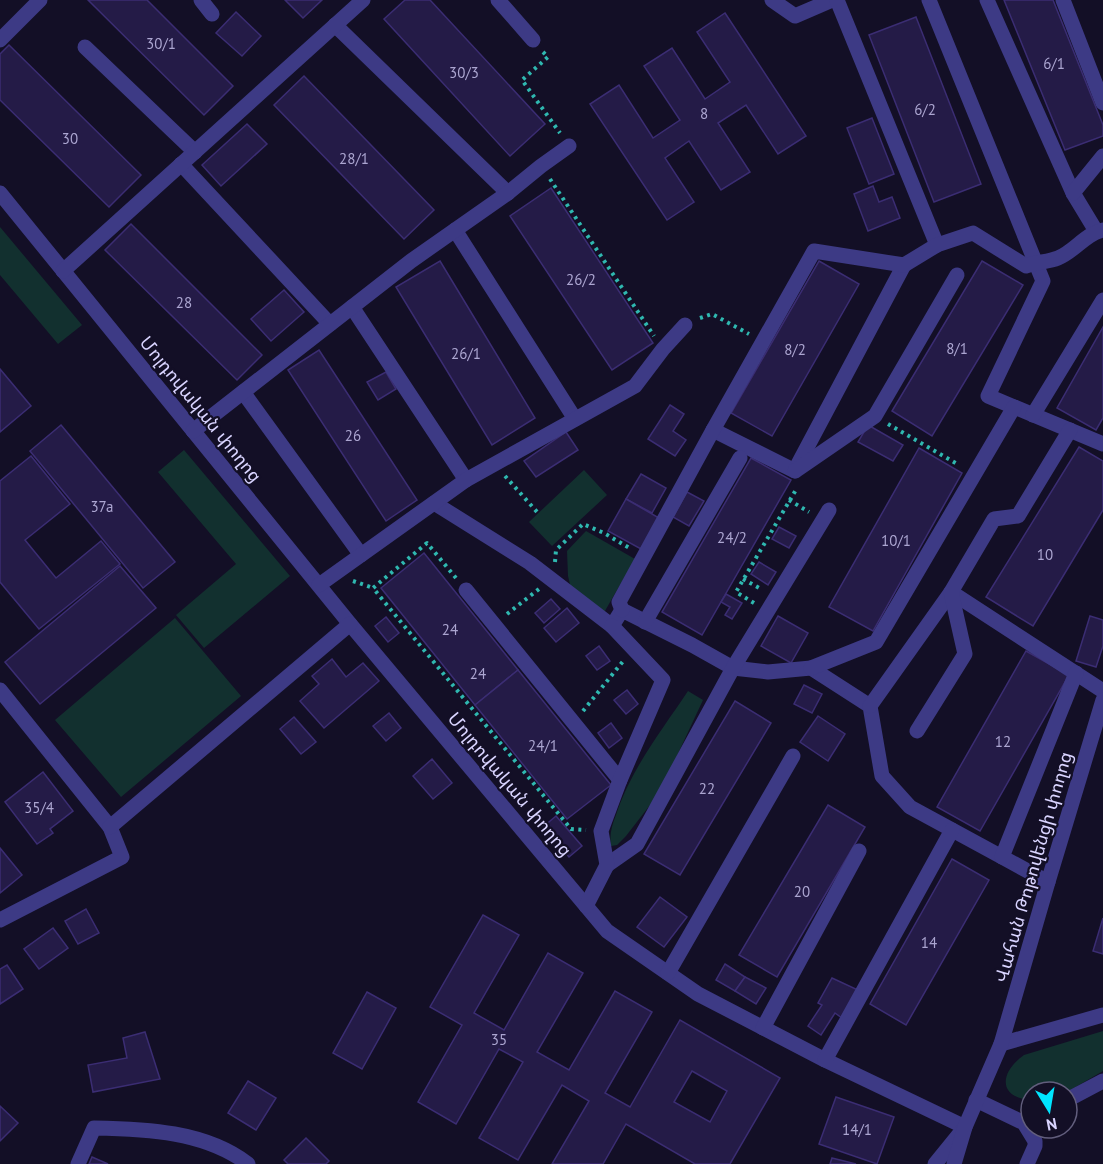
<svg xmlns="http://www.w3.org/2000/svg" width="1103" height="1164" font-family="'PT Sans','Noto Sans Armenian',sans-serif">
  <style>
    .grass { fill: #12302f }
    .building { fill: #241b47; stroke: #3b2d73; stroke-width: 1.5; fill-rule: evenodd }
    .lines { fill: none; stroke-linecap: round; stroke-linejoin: round }
    .path { stroke: #2fb8b0; stroke-width: 4; stroke-dasharray: 3 4.5; stroke-linecap: butt }
    .minor { stroke: #3d3a85; stroke-width: 15 }
    .labels { text-anchor: middle; dominant-baseline: central; stroke-width: 4.5; stroke-linejoin: round; paint-order: stroke }
    .number-label { font-size: 15px; fill: #aca6d1 }
    .street-label { font-size: 18px; fill: #d9d4ff; stroke: #130f26 }
  </style>
  <rect width="100%" height="100%" fill="#130f26"/>
  <g class="grass">
    <polygon points="0,227 82,325 58,344 0,275"/>
    <polygon points="184,450 290,576 204,648 176,615 236,564 158,472"/>
    <polygon points="584,470 607,495 552,546 529,522"/>
    <polygon points="586,531 635,559 602,616 572,593 568,576 567,551"/>
    <polygon points="175,618 241,696 121,797 55,720"/>
    <path d="M688 691 703 700 668 775 657 796 626 836 617 845 611 846C609 835 612 825 616 815 631 769 662 730 688 691Z"/>
    <path d="M1103 1031V1071L1067 1092H1031V1100C996 1097 1001 1071 1024 1055Z"/>
  </g>
  <g class="building">
    <polygon points="88,0 147,0 233,86 204,115"/>
    <polygon points="285,0 322,0 303,18"/>
    <polygon points="405,0 430,0 545,124 510,156 384,19"/>
    <polygon points="1004,0 1053,0 1103,125 1103,136 1065,150"/>
    <polygon points="236,12 261,36 242,56 216,33"/>
    <polygon points="725,13 806,136 778,154 746,105 718,123 750,172 721,190 689,141 665,158 694,202 667,220 590,104 619,85 653,138 680,120 644,66 672,48 705,99 730,82 697,32"/>
    <polygon points="916,17 981,184 934,202 869,35"/>
    <polygon points="9,45 141,175 109,207 0,100 0,54"/>
    <polygon points="304,76 434,210 404,239 274,105"/>
    <polygon points="872,118 894,174 869,184 847,128"/>
    <polygon points="247,124 267,144 221,186 202,165"/>
    <polygon points="873,186 879,202 892,197 900,218 868,231 854,194"/>
    <polygon points="551,188 653,343 612,370 510,216"/>
    <polygon points="131,224 262,355 237,380 105,250"/>
    <polygon points="440,261 535,418 492,445 396,287"/>
    <polygon points="819,261 859,284 772,436 731,413"/>
    <polygon points="982,261 1023,285 932,436 892,411"/>
    <polygon points="284,290 304,312 271,341 251,319"/>
    <polygon points="1103,327 1103,418 1096,430 1057,408"/>
    <polygon points="319,350 417,500 386,521 288,370"/>
    <polygon points="0,369 31,406 0,432"/>
    <polygon points="386,372 396,389 378,400 367,382"/>
    <polygon points="670,405 684,414 673,431 686,440 675,456 648,439"/>
    <polygon points="61,425 175,562 143,588 30,451"/>
    <polygon points="868,425 903,445 893,461 858,442"/>
    <polygon points="566,432 578,450 536,477 524,461"/>
    <polygon points="1079,447 1103,461 1103,510 1033,626 986,597"/>
    <polygon points="919,448 962,473 873,631 829,607"/>
    <polygon points="31,456 70,504 25,540 56,578 101,541 120,564 39,629 0,582 0,481"/>
    <polygon points="751,458 791,480 702,635 662,612"/>
    <polygon points="641,474 666,488 652,513 626,499"/>
    <polygon points="687,492 704,501 689,526 673,517"/>
    <polygon points="626,499 659,518 641,549 608,531"/>
    <polygon points="779,527 796,536 789,548 772,539"/>
    <polygon points="424,553 518,670 475,705 381,588"/>
    <polygon points="759,562 776,572 768,585 751,574"/>
    <polygon points="120,566 156,608 40,704 5,662"/>
    <polygon points="726,594 742,603 732,619 725,615 730,607 721,602"/>
    <polygon points="551,599 560,609 544,623 535,613"/>
    <polygon points="567,608 579,623 556,642 544,628"/>
    <polygon points="778,616 808,633 791,663 761,646"/>
    <polygon points="1090,616 1103,620 1103,646 1096,667 1076,661"/>
    <polygon points="386,617 399,633 388,642 375,626"/>
    <polygon points="599,646 610,661 597,670 586,656"/>
    <polygon points="1026,651 1069,675 980,831 937,807"/>
    <polygon points="332,659 346,677 363,663 379,681 324,728 300,701 319,684 312,676"/>
    <polygon points="518,670 611,785 567,819 475,705"/>
    <polygon points="804,685 822,694 812,713 794,704"/>
    <polygon points="627,690 638,704 626,714 614,700"/>
    <polygon points="735,701 771,723 680,875 644,854"/>
    <polygon points="389,713 401,728 386,741 373,726"/>
    <polygon points="818,716 845,734 828,761 800,742"/>
    <polygon points="294,717 316,742 301,754 280,729"/>
    <polygon points="611,723 622,738 609,748 598,733"/>
    <polygon points="432,759 452,783 433,799 413,776"/>
    <polygon points="43,772 73,811 50,829 53,833 37,844 5,802"/>
    <polygon points="828,805 865,827 777,977 739,955"/>
    <polygon points="556,816 582,846 569,857 543,827"/>
    <polygon points="0,848 22,875 0,893"/>
    <polygon points="952,859 989,880 906,1025 870,1004"/>
    <polygon points="660,897 687,917 664,947 637,927"/>
    <polygon points="86,909 99,933 78,944 65,921"/>
    <path d="M483 915 519 935 474 1013 504 1030 548 953 583 973 537 1052 569 1070 615 991 652 1012 605 1093 630 1107 680 1020 780 1078 730 1164H695L626 1124 603 1164H552L589 1101 562 1085 518 1160 479 1138 523 1062 499 1049 456 1124 418 1102 462 1025 430 1007ZM692 1071 727 1091 710 1122 674 1102Z"/>
    <polygon points="1103,918 1103,954 1093,951"/>
    <polygon points="53,928 68,948 39,969 24,949"/>
    <polygon points="725,964 745,977 735,991 716,980"/>
    <polygon points="7,965 23,989 0,1004 0,969"/>
    <polygon points="745,977 766,988 756,1004 735,991"/>
    <polygon points="832,978 858,990 842,1018 835,1013 821,1035 808,1026 822,1005 818,1003"/>
    <polygon points="367,992 396,1008 362,1069 333,1053"/>
    <polygon points="145,1032 160,1079 93,1092 88,1065 127,1058 123,1038"/>
    <polygon points="248,1081 276,1098 256,1130 228,1113"/>
    <polygon points="836,1097 894,1117 877,1164 819,1144"/>
    <polygon points="0,1106 18,1123 0,1141"/>
    <polygon points="306,1138 329,1161 326,1164 288,1164 284,1160"/>
    <polygon points="92,1157 108,1164 89,1164"/>
    <polygon points="832,1158 856,1164 830,1164"/>
  </g>
  <g class="lines">
    <g class="path">
      <polyline points="543,52 548,57 522,80 560,133"/>
      <polyline points="550,179 654,336"/>
      <polyline points="700,318 712,314 749,334"/>
      <polyline points="888,424 959,465"/>
      <polyline points="505,476 538,513"/>
      <polyline points="789,500 809,512"/>
      <polyline points="555,562 556,550 583,524 604,533 631,549"/>
      <polyline points="456,578 427,543 373,588 571,829 586,830"/>
      <polyline points="743,579 761,589"/>
      <polyline points="353,581 373,588"/>
      <polyline points="754,603 736,592 797,488"/>
      <polyline points="507,614 539,589"/>
      <polyline points="583,711 624,660"/>
    </g>
    <g class="minor">
      <polyline points="201,0 212,14"/>
      <polyline points="498,0 533,40"/>
      <polyline points="772,0 795,16 832,0"/>
      <polyline points="837,0 937,245"/>
      <polyline points="929,0 1043,281 988,396 1103,444"/>
      <polyline points="987,0 1073,193 1096,231"/>
      <polyline points="1063,0 1103,103"/>
      <polyline points="335,25 508,193"/>
      <polyline points="0,40 40,0"/>
      <polyline points="85,47 195,152"/>
      <polyline points="181,164 330,324"/>
      <polyline points="0,193 350,624 607,931 698,994 825,1060 965,1127"/>
      <polyline points="1073,193 1103,156"/>
      <polyline points="455,230 575,419"/>
      <polyline points="63,271 363,0"/>
      <polyline points="352,307 466,480"/>
      <polyline points="243,392 361,555"/>
      <polyline points="1033,415 1103,300"/>
      <polyline points="713,430 795,471"/>
      <polyline points="193,431 411,261 508,193 541,166 569,146"/>
      <polyline points="796,468 904,265"/>
      <polyline points="795,471 875,416 957,275"/>
      <polyline points="434,503 530,563 612,626 622,610 692,645 733,668 768,672 811,668 870,706 882,776 910,807 1002,857"/>
      <polyline points="319,585 466,480 635,386 663,349 685,325"/>
      <polyline points="466,590 620,780"/>
      <path d="M622 610 619 602 713 430 814 251 904 265 937 245 973 233 1026 266C1036 262 1048 262 1058 258 1075 251 1085 234 1103 230"/>
      <polyline points="645,622 740,458"/>
      <polyline points="811,668 876,642 1014,407"/>
      <polyline points="0,690 110,827 122,857 0,920"/>
      <polyline points="870,706 951,592 1103,691"/>
      <polyline points="917,731 965,654 951,592 994,519 1018,516 1070,430"/>
      <polyline points="110,827 350,624"/>
      <polyline points="607,865 637,844 733,668 829,510"/>
      <polyline points="1048,882 1002,857 1076,673"/>
      <polyline points="586,906 607,865 601,831 620,780 663,680 612,626"/>
      <polyline points="668,973 793,756"/>
      <polyline points="763,1028 859,851"/>
      <polyline points="1001,1044 1103,1015"/>
      <polyline points="825,1060 952,830"/>
      <polyline points="976,1100 1024,1123 1035,1141 1035,1146 1027,1164"/>
      <polyline points="1067,1100 1103,1081"/>
      <path d="M78 1164 94 1128C146 1129 205 1131 248 1164"/>
      <polyline points="935,1164 961,1132"/>
      <polyline points="954,1164 965,1127 1001,1044 1048,882 1103,700"/>
    </g>
  </g>
  <g class="labels">
    <g class="number-label">
      <text x="161" y="43">30/1</text>
      <text x="1054" y="63">6/1</text>
      <text x="464" y="72">30/3</text>
      <text x="925" y="109">6/2</text>
      <text x="704" y="113">8</text>
      <text x="70" y="138">30</text>
      <text x="354" y="158">28/1</text>
      <text x="581" y="279">26/2</text>
      <text x="184" y="302">28</text>
      <text x="957" y="348">8/1</text>
      <text x="795" y="349">8/2</text>
      <text x="466" y="353">26/1</text>
      <text x="353" y="435">26</text>
      <text x="102" y="506">37a</text>
      <text x="732" y="537">24/2</text>
      <text x="896" y="540">10/1</text>
      <text x="1045" y="554">10</text>
      <text x="450" y="629">24</text>
      <text x="478" y="673">24</text>
      <text x="1003" y="741">12</text>
      <text x="543" y="745">24/1</text>
      <text x="707" y="788">22</text>
      <text x="39" y="807">35/4</text>
      <text x="802" y="891">20</text>
      <text x="929" y="942">14</text>
      <text x="499" y="1039">35</text>
      <text x="857" y="1129">14/1</text>
    </g>
    <g class="street-label">
      <text transform="translate(201 409) rotate(51)">Մոլդովական փողոց</text>
      <text transform="translate(510 784) rotate(50)">Մոլդովական փողոց</text>
      <text transform="translate(1033 867) rotate(-74)">Վահան Թոթովենցի փողոց</text>
    </g>
  </g>
  <g transform="translate(1049 1110) rotate(169)"><circle r="28" fill="#130f26" stroke="#625e7d" stroke-width="1.5"/>
  <path d="M0-4.5L10 22L0 15L-10 22Z" fill="#00e5ff"/>
  <text y="-9" font-size="16" font-weight="bold" text-anchor="middle" fill="#d9d4ff">N</text>
  </g>
</svg>
